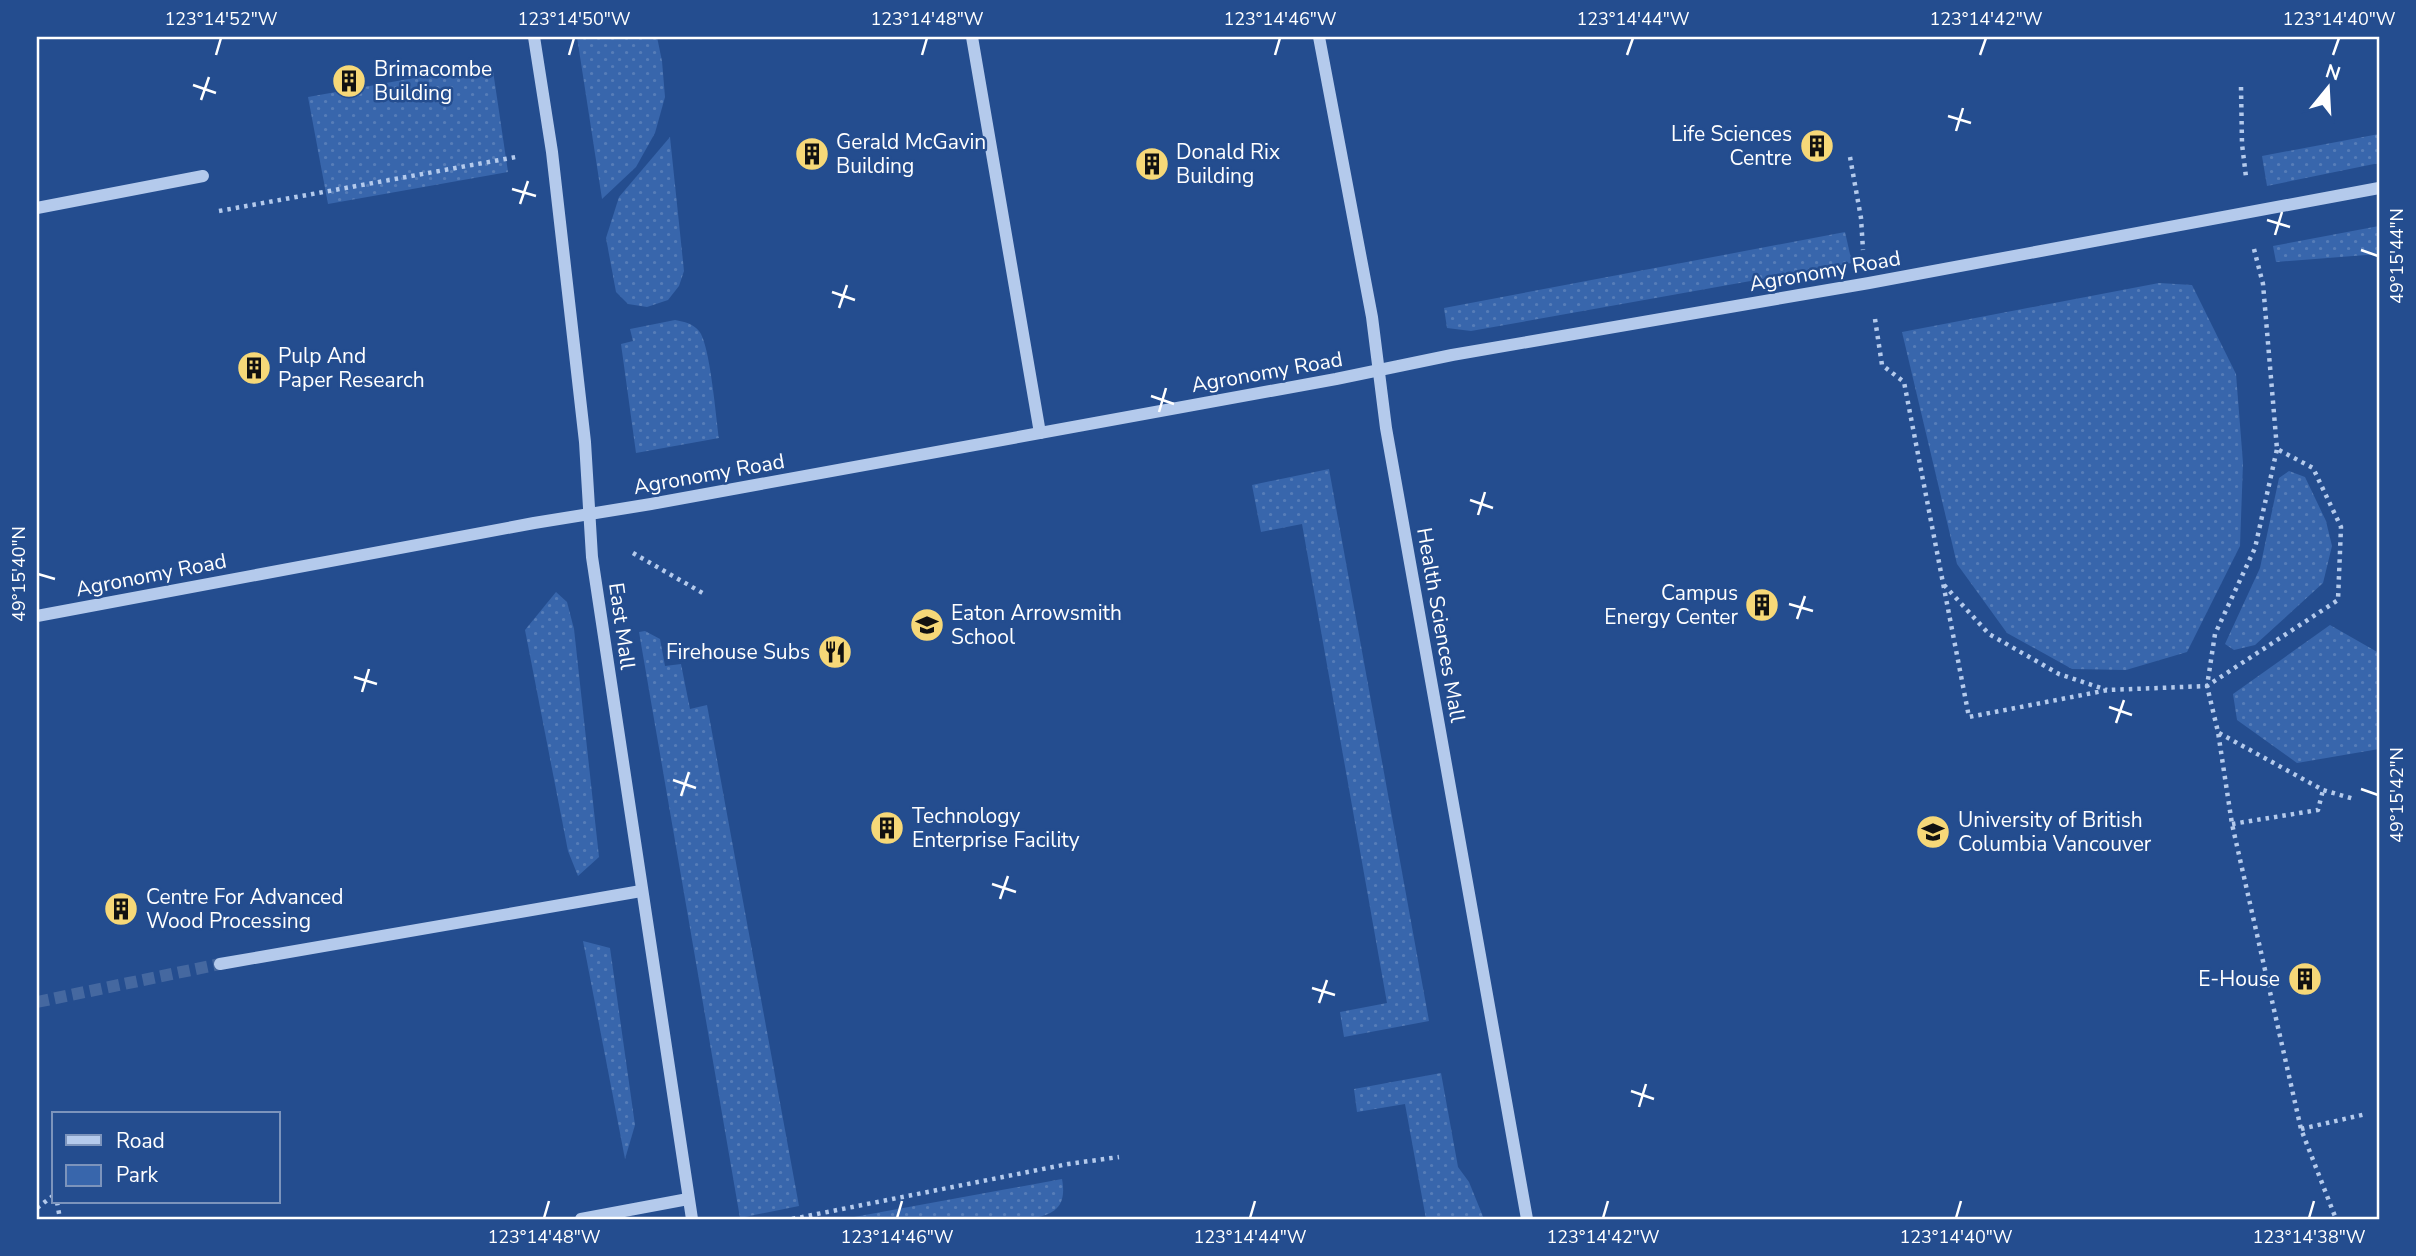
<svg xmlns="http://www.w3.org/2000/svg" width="2416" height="1256" font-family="'Nunito Sans',sans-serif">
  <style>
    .green { fill: url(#green-dots) }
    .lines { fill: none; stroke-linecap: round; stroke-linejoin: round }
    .minor-tunnel { stroke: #4568a0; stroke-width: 12; stroke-dasharray: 12 6; stroke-linecap: butt }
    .path { stroke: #b4caec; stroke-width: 4.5; stroke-dasharray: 3.5 5; stroke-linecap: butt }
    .minor { stroke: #b4caec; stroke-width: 12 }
    .ticks { fill: none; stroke: #fff; stroke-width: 2.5 }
    .labels { text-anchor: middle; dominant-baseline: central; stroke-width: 5; stroke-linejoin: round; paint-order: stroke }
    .poi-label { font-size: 21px; fill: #fff; stroke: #244d8f; text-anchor: start }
    .street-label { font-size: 21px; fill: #fff; stroke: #244d8f }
    .neatline { fill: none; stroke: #fff; stroke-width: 2.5 }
    .ticks-label { font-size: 18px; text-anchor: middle; fill: #fff }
  </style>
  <defs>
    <pattern id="green-dots" width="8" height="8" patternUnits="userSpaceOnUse" patternTransform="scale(1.75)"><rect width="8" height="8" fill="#3866ac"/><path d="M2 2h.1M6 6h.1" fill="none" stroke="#567db8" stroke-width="1.8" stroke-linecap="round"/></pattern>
  </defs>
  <rect width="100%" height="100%" fill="#244d8f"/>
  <g class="green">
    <polygon points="577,37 657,37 662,61 665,97 655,133 636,167 602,199"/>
    <polygon points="492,64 508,172 328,204 308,97"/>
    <polygon points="2379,134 2379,163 2267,186 2262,156"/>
    <polygon points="670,137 684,271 679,286 668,300 647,307 628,304 616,292 606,238 619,197"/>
    <polygon points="2379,226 2379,254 2276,262 2273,246"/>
    <polygon points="1845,232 1852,263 1471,331 1447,328 1444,308"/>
    <polygon points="2159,283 2192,285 2236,374 2243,463 2240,546 2187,652 2126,670 2072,669 2007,633 1957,564 1902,332"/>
    <path d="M675 320C685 322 692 323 699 331 710 344 716 417 719 438L636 453 621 344 633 341 630 329Z"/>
    <polygon points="1329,469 1429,1021 1344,1037 1340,1012 1387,1003 1302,524 1261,532 1252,485"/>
    <polygon points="2289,471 2305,477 2326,521 2332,546 2323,583 2255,645 2234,650 2225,644 2260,568 2279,478"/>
    <polygon points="556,592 567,602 574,629 599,857 578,876 568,851 525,630"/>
    <polygon points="2330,625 2379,653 2379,749 2297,763 2237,720 2233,694"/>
    <polygon points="645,631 660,639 665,666 681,664 690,709 707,705 799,1206 740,1218 639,632"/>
    <polygon points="583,941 610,948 635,1125 625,1159"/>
    <polygon points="1441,1073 1458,1167 1469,1182 1484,1219 1426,1219 1405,1104 1357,1112 1354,1089"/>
    <path d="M1062 1179C1067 1207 1055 1215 1028 1219H843Z"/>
  </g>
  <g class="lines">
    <polyline class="minor-tunnel" points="37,1002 220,964"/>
    <g class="path">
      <polyline points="2241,87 2242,144 2246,177"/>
      <polyline points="1850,157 1861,218 1863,250"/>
      <polyline points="219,211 516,157"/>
      <polyline points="2254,249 2263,284 2277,449 2313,468 2341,527 2338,600 2207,686 2215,634 2255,548 2277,449"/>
      <polyline points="1875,319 1882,365 1904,382 1969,717 2108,690 2207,686 2218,732 2232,824 2301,1129 2336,1219"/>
      <polyline points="633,553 706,595"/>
      <polyline points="1944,585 1989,634 2059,674 2107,690"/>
      <polyline points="2219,733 2323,790 2354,799"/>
      <polyline points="2232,824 2318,810 2323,790"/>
      <polyline points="2301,1129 2366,1114"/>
      <polyline points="57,1202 60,1219"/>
      <polyline points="37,1208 54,1195"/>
      <polyline points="792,1219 1068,1164 1119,1157"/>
    </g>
    <g class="minor">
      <polyline points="534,37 552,152 585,442 592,557 692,1219"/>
      <polyline points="972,37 1040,433"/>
      <polyline points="1319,37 1372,317 1386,428 1527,1219"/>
      <polyline points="37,208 203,176"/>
      <polyline points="37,616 534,523 651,504 1336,379 1452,355 1869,283 2379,188"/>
      <polyline points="220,964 641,891"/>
      <polyline points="581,1219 688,1199"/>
    </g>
  </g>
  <path class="ticks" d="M216 55 221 38M569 55 574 38M922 55 927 38M1275 55 1280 38M1627 55 1633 38M1980 55 1986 38M2333 55 2339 38M193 85 216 93M201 100 209 77M1948 116 1971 123M1956 131 1963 108M512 189 536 196M520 204 528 181M2267 220 2290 227M2275 235 2282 212M2361 250 2378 256M832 292 855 300M839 308 847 285M1151 396 1174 404M1159 412 1166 388M1470 500 1493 508M1478 515 1485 492M38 574 55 579M1789 604 1813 611M1797 619 1805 596M354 677 377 684M362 692 369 669M2109 707 2132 715M2116 723 2124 700M673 780 696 788M2361 789 2378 795M681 796 689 772M992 884 1016 892M1000 899 1008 876M1312 988 1335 995M1319 1003 1327 980M1631 1091 1654 1099M1639 1107 1646 1084M544 1218 549 1201M897 1218 902 1201M1250 1218 1255 1201M1603 1218 1608 1201M1956 1218 1961 1201M2309 1218 2314 1201"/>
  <defs>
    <g id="building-disc" transform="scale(1.75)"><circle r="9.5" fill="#f6d878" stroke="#244d8f"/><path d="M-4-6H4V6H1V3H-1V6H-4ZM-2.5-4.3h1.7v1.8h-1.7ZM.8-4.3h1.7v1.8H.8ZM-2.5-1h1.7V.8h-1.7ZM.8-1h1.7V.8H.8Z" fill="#111"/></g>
    <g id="school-disc" transform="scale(1.75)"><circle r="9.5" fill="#f6d878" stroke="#244d8f"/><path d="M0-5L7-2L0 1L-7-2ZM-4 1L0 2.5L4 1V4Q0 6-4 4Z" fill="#111"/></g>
    <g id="restaurant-disc" transform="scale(1.75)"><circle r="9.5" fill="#f6d878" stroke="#244d8f"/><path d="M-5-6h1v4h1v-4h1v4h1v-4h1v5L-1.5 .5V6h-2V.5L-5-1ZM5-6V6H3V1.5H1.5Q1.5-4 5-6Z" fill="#111"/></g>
    <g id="university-disc" transform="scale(1.75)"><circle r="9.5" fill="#f6d878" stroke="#244d8f"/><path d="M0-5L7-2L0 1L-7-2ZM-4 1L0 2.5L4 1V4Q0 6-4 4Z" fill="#111"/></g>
  </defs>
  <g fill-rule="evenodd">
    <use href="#building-disc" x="349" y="81"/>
    <use href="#building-disc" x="1817" y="146"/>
    <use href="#building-disc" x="812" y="154"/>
    <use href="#building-disc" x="1152" y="164"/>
    <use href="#building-disc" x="254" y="368"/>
    <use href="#building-disc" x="1762" y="605"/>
    <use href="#school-disc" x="927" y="625"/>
    <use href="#restaurant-disc" x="835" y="652"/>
    <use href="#building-disc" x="887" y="828"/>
    <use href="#university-disc" x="1933" y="832"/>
    <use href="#building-disc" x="121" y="909"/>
    <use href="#building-disc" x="2305" y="979"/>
  </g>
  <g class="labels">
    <g class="poi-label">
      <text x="374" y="69">Brimacombe<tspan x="374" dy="24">Building</tspan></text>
      <text x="1792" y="134" text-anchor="end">Life Sciences<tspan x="1792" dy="24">Centre</tspan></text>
      <text x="836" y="142">Gerald McGavin<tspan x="836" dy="24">Building</tspan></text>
      <text x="1176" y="152">Donald Rix<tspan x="1176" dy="24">Building</tspan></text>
      <text x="278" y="356">Pulp And<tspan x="278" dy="24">Paper Research</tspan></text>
      <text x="1738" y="593" text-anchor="end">Campus<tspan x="1738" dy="24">Energy Center</tspan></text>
      <text x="951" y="613">Eaton Arrowsmith<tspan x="951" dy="24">School</tspan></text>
      <text x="810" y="652" text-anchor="end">Firehouse Subs</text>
      <text x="912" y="816">Technology<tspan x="912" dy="24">Enterprise Facility</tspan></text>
      <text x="1958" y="820">University of British<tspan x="1958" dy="24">Columbia Vancouver</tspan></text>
      <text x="146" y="897">Centre For Advanced<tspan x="146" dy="24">Wood Processing</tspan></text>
      <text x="2280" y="979" text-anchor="end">E-House</text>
    </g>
    <g class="street-label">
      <text transform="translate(1825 271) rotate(-10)">Agronomy Road</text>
      <text transform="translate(1267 372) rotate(-10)">Agronomy Road</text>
      <text transform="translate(709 474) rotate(-10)">Agronomy Road</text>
      <text transform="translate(151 575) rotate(-11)">Agronomy Road</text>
      <text transform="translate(1441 625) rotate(80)">Health Sciences Mall</text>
      <text transform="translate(622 626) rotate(82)">East Mall</text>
    </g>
  </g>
  <rect width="2416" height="1256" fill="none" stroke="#244d8f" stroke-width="77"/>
  <rect x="52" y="1112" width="228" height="91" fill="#244d8f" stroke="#7c94bc" stroke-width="2"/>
  <rect x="66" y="1135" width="35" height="10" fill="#b4caec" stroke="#7c94bc" stroke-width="2"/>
  <text x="116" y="1148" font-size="21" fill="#ffffff">Road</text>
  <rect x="66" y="1165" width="35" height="21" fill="#3866ac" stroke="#7c94bc" stroke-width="2"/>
  <text x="116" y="1182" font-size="21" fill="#ffffff">Park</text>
  <g transform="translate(2328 88) rotate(18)" stroke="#244d8f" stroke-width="5" paint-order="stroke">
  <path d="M0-5L12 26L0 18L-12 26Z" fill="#ffffff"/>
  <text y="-10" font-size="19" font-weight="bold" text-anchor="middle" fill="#ffffff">N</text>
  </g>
  <rect x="38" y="38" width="2340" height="1180" class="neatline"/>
  <g class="ticks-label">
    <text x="221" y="25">123°14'52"W</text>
    <text x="574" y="25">123°14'50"W</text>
    <text x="927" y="25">123°14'48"W</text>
    <text x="1280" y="25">123°14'46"W</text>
    <text x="1633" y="25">123°14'44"W</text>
    <text x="1986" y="25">123°14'42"W</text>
    <text x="2339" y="25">123°14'40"W</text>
    <text transform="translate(2397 256) rotate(-90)" y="6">49°15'44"N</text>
    <text transform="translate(19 574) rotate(-90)" y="6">49°15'40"N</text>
    <text transform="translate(2397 795) rotate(-90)" y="6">49°15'42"N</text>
    <text x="544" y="1243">123°14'48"W</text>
    <text x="897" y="1243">123°14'46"W</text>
    <text x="1250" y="1243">123°14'44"W</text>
    <text x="1603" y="1243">123°14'42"W</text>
    <text x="1956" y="1243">123°14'40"W</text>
    <text x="2309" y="1243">123°14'38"W</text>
  </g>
</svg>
